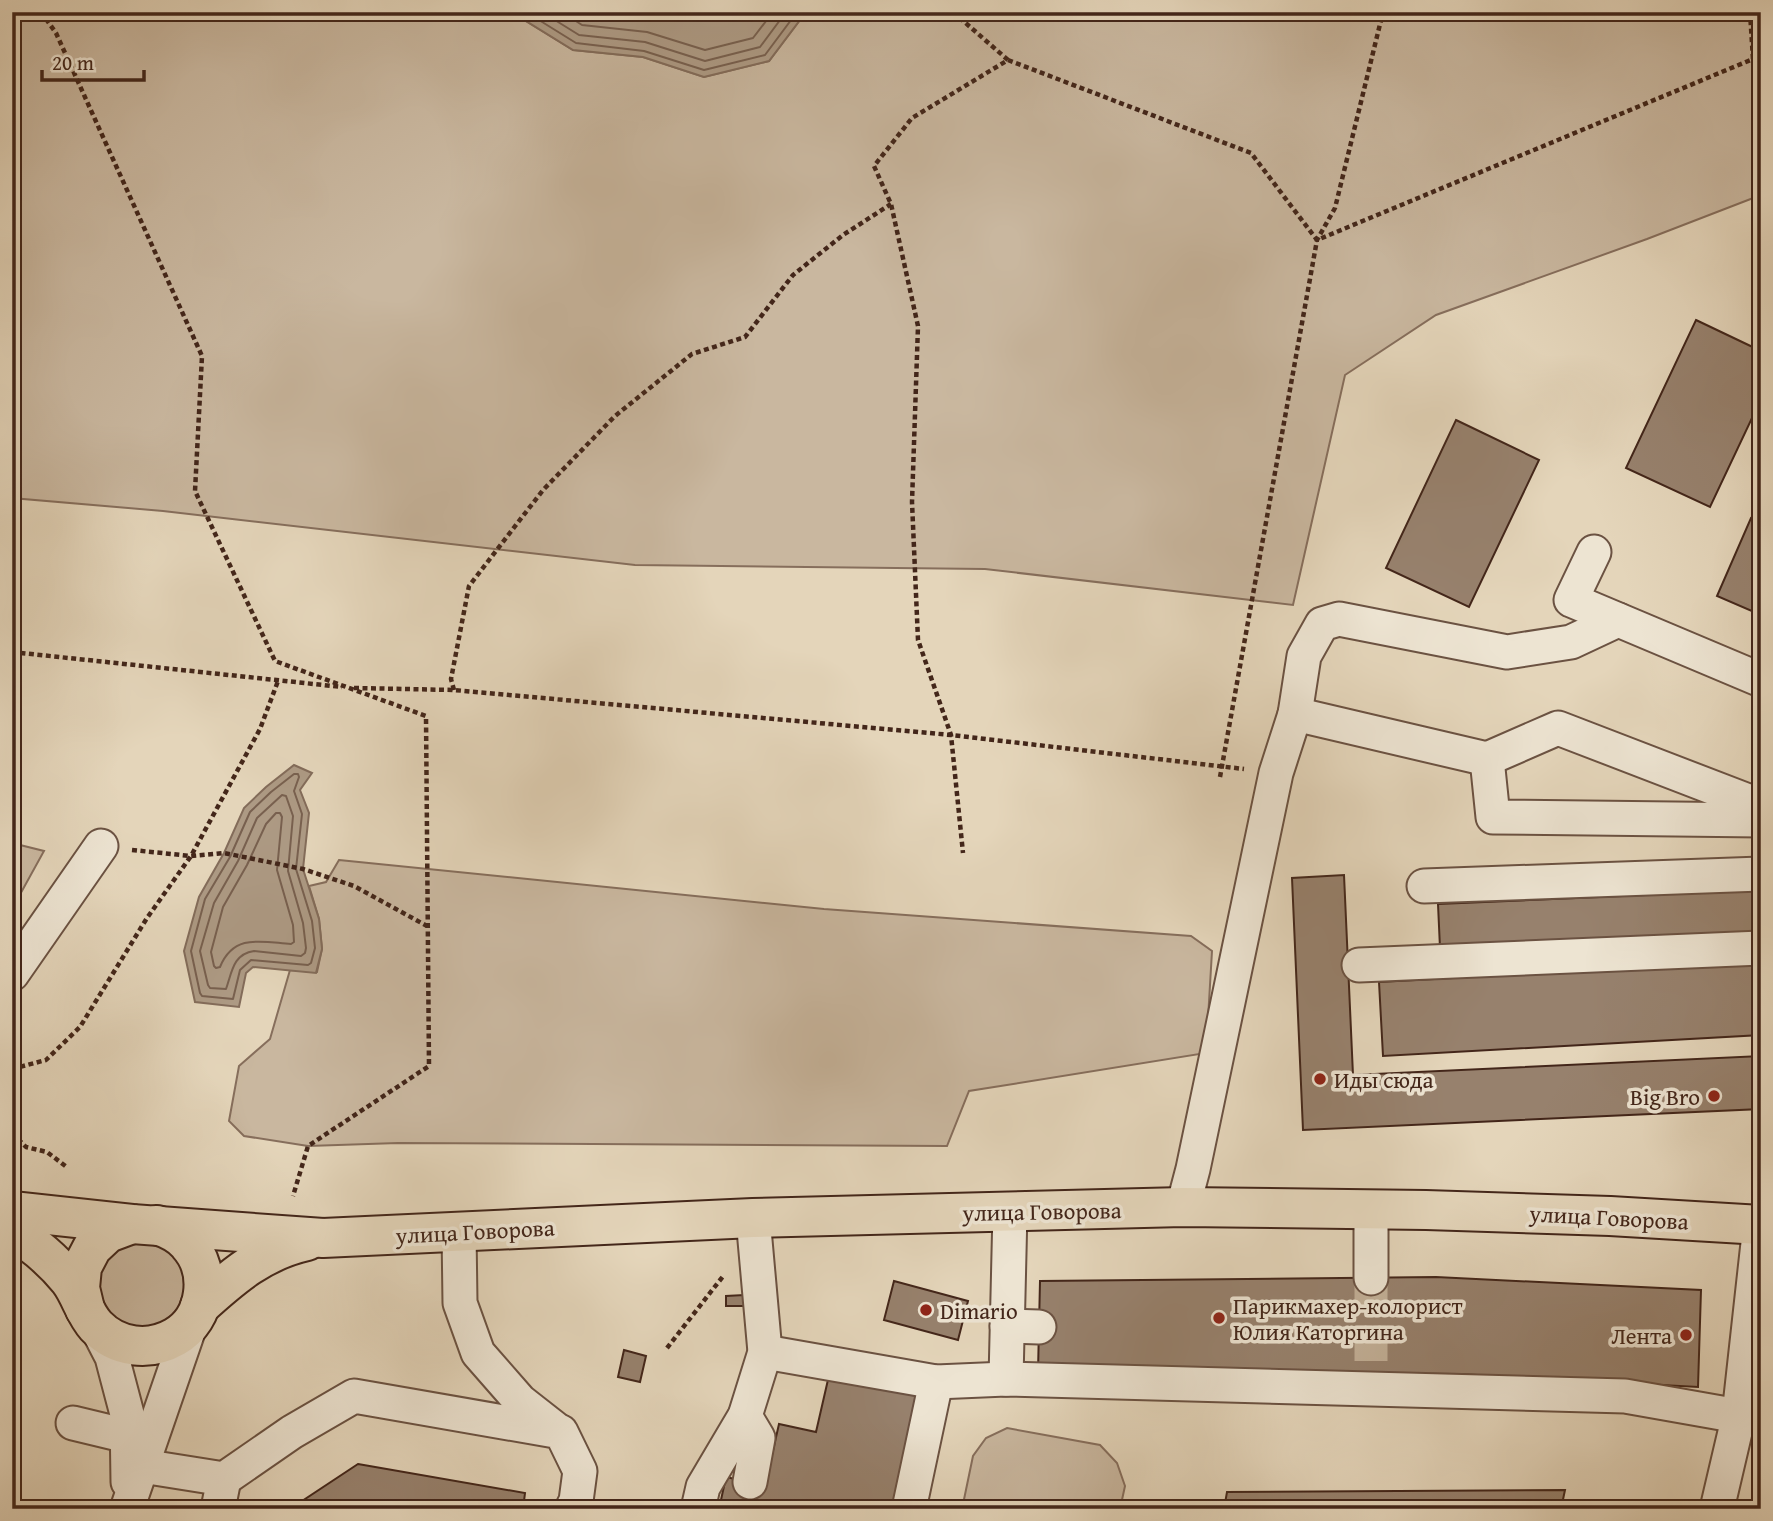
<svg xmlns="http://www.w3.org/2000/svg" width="1773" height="1521" font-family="'Gentium Book Plus',serif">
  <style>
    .green { fill: #c9b79f; stroke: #866e5c; stroke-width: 2 }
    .water { fill: #ad9a84; stroke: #836c5a; stroke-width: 2 }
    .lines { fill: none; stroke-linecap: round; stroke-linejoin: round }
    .shore { stroke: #78604f; stroke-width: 2 }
    .building { fill: #97816d; stroke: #43261a; stroke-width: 2 }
    .minor-tunnel { stroke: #c4b29a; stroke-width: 33; stroke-dasharray: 33 17; stroke-linecap: butt }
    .minor-casing { stroke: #6b5242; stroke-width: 37 }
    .major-casing { stroke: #43261a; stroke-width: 42 }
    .path { stroke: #43261a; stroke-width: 4.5; stroke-dasharray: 5 3.5; stroke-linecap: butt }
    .minor { stroke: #ede4d2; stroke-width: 33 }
    .major { stroke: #e4d5ba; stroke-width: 38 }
    .poi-dot { fill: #8f2418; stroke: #ede4d2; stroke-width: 2.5 }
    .labels { text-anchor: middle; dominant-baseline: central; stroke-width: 7; stroke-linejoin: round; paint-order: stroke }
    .poi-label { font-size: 23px; fill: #43261a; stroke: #ede4d2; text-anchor: start }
    .street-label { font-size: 23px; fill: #43261a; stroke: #ede4d2 }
  </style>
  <rect width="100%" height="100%" fill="#e4d5ba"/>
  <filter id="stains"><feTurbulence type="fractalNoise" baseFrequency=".00286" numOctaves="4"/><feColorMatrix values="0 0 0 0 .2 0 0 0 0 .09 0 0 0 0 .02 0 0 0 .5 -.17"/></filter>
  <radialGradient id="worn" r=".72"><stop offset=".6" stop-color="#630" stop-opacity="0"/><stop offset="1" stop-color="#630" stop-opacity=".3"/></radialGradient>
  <g class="green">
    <polygon points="12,12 517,12 518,16 573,50 643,57 704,77 769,61 806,12 1761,12 1761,195 1647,239 1436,315 1345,375 1293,605 985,569 635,565 163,511 12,498"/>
    <polygon points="12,843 44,851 12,909"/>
    <polygon points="339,860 824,909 1191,936 1212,951 1206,1053 969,1091 947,1146 398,1143 308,1146 244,1136 229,1121 239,1066 270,1039 290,970 317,972 322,949 319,919 309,886 326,882"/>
    <circle cx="142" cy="1284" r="43"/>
    <polygon points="1007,1428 1100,1445 1117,1463 1125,1486 1120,1509 962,1509 973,1456 986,1438"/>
  </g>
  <g class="water">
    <polygon points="517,12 806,12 769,61 704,77 643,57 573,50 518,16"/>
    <polygon points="294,765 312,773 300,790 309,813 303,869 319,919 322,949 316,973 253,967 246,973 239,1007 195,1002 184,951 199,897 224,853 244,808 266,787"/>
  </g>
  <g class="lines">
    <g class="shore">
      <polyline points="526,12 576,43 644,51 704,70 765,55 797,12"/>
      <polyline points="542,12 579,35 645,42 705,61 760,47 786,12"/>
      <polyline points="562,12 582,25 647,32 705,50 753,38 773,12"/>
      <polygon points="294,774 298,774 299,777 294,791 302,814 296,869 312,921 315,948 311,963 308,965 251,960 240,970 233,999 202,996 200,993 191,951 205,899 230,857 250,812 271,792"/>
      <path d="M282 795 286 796 293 816 288 871 303 923 306 948 305 953 301 956 254 951C233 954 232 972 226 989L210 988 208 985 200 951 214 903 238 861 257 818Z"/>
      <path d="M276 813H280L282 817 277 870 293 925 294 942 291 944C262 942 234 933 220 967L216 968 214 966 211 952 223 907 247 865 266 824Z"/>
    </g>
  </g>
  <g class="building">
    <polygon points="1696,320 1761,351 1761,399 1710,507 1626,468"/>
    <polygon points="1456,420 1539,460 1469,607 1386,568"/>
    <polygon points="1751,518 1761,522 1761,615 1717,596"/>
    <polygon points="1344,875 1353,1075 1761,1056 1761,1109 1303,1130 1292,878"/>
    <polygon points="1761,890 1761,935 1440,948 1438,904"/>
    <polygon points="1761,961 1761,1035 1383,1056 1379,982"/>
    <polygon points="1436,1277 1701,1290 1698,1387 1459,1374 1038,1372 1040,1281"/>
    <polygon points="894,1281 968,1301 958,1340 884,1320"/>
    <polygon points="744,1295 744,1306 726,1306 726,1296"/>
    <polygon points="624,1350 646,1356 640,1382 618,1377"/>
    <polygon points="830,1371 920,1392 893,1509 719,1509 726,1477 765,1486 779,1424 816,1432"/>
    <polygon points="358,1464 525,1493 523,1509 290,1509"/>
    <polygon points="1760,1471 1761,1509 1751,1509"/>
    <polygon points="1565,1490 1561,1509 1224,1509 1227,1492"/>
  </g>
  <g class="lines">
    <polyline class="minor-tunnel" points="1371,1278 1371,1374"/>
    <g class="minor-casing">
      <g id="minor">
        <polyline points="1594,552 1571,600 1761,680"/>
        <polyline points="1618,620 1571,642 1507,652 1339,619 1322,624 1304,656 1295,714 1487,759 1558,728 1761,806"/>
        <polyline points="1487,759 1493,817 1761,820"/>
        <polyline points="1424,886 1761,874"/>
        <polyline points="1359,965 1761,948"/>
        <polyline points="12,974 101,846"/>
        <polyline points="1183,1207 1193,1169 1276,773 1295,714"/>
        <polyline points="1371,1209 1371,1278"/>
        <polyline points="459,1231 460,1303 478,1353 520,1401 557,1430"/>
        <polyline points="96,1326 112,1357 127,1414 128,1482"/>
        <polyline points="1007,1326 1039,1327"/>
        <polyline points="765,1352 936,1382 1006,1379 1625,1396 1761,1420"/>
        <polyline points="1006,1379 1010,1211"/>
        <polyline points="745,1416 758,1438 750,1482"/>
        <polyline points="73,1423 127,1436"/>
        <polyline points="142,1466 224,1479 292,1432 354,1396 561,1432 580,1471 576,1501 572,1509"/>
        <polyline points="127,1509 191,1323"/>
        <polyline points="218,1509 224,1479"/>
        <polyline points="698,1509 703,1487 745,1416 765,1352 753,1218"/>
        <polyline points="909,1509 936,1382"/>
        <polyline points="1717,1509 1739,1415 1760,1225"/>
      </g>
    </g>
    <g class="major-casing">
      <g id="major">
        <polyline points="12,1211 132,1224 323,1238 753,1218 1183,1207 1426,1210 1610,1216 1761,1225"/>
        <path d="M12 1231C34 1244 53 1260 69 1280 80 1294 84 1313 96 1326 117 1348 149 1352 175 1337 207 1319 213 1271 188 1244 180 1234 169 1229 157 1225"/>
        <path d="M200 1306C233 1276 262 1251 307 1241"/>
        <polyline points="85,1309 80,1288 82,1267 92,1248 108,1233 132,1224"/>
      </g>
    </g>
    <g class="path">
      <polyline points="41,12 56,33 202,356 195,491 275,661 426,716 429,1066 308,1146 293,1196"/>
      <polyline points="953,12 1008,60 912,118 874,166 891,204 918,326 912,502 918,640 951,735 963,853"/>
      <polyline points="1008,60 1251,153 1317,240 1753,59 1750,12"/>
      <polyline points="12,652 342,687"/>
      <polyline points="354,688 454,690 951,735 1244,769"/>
      <polyline points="454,690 451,679 469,586 543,490 615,416 692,354 745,337 793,275 843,235 891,204"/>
      <polyline points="1220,777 1317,240 1335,208 1383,12"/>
      <polyline points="132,850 191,856 224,853 303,869 354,886 427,926"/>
      <polyline points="12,1069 46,1060 80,1027 147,918 191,856 260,729 278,681"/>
      <polyline points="12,1133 26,1147 47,1152 68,1168"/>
      <polyline points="667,1348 724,1275"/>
    </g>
    <use href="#minor" class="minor"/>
    <use href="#major" class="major"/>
  </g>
  <g class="poi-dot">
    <circle cx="1320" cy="1079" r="7"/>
    <circle cx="1714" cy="1096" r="7"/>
    <circle cx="926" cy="1310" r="7"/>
    <circle cx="1219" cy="1318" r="7"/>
    <circle cx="1686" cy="1335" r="7"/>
  </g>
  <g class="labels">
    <g class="poi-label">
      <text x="1334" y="1079">Иды сюда</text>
      <text x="1700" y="1096" text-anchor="end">Big Bro</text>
      <text x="1233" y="1305">Парикмахер-колорист<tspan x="1233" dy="26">Юлия Каторгина</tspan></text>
      <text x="940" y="1310">Dimario</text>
      <text x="1672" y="1335" text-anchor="end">Лента</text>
    </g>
    <g class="street-label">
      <text transform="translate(1042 1211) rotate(-1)">улица Говорова</text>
      <text transform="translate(1609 1217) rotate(3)">улица Говорова</text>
      <text transform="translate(475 1231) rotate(-3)">улица Говорова</text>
    </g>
  </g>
  <rect width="1773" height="1521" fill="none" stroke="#e4d5ba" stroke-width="42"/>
  <rect x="14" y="14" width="1745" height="1493" fill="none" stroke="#43261a" stroke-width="3.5"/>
  <rect x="21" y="21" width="1731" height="1479" fill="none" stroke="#43261a" stroke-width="2"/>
  <path d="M42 70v10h102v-10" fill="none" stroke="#43261a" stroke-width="3.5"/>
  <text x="52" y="70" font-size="21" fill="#43261a" stroke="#ede4d2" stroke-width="5" paint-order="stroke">20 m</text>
  <rect width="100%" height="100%" filter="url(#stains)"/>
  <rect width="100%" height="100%" fill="url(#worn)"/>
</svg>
